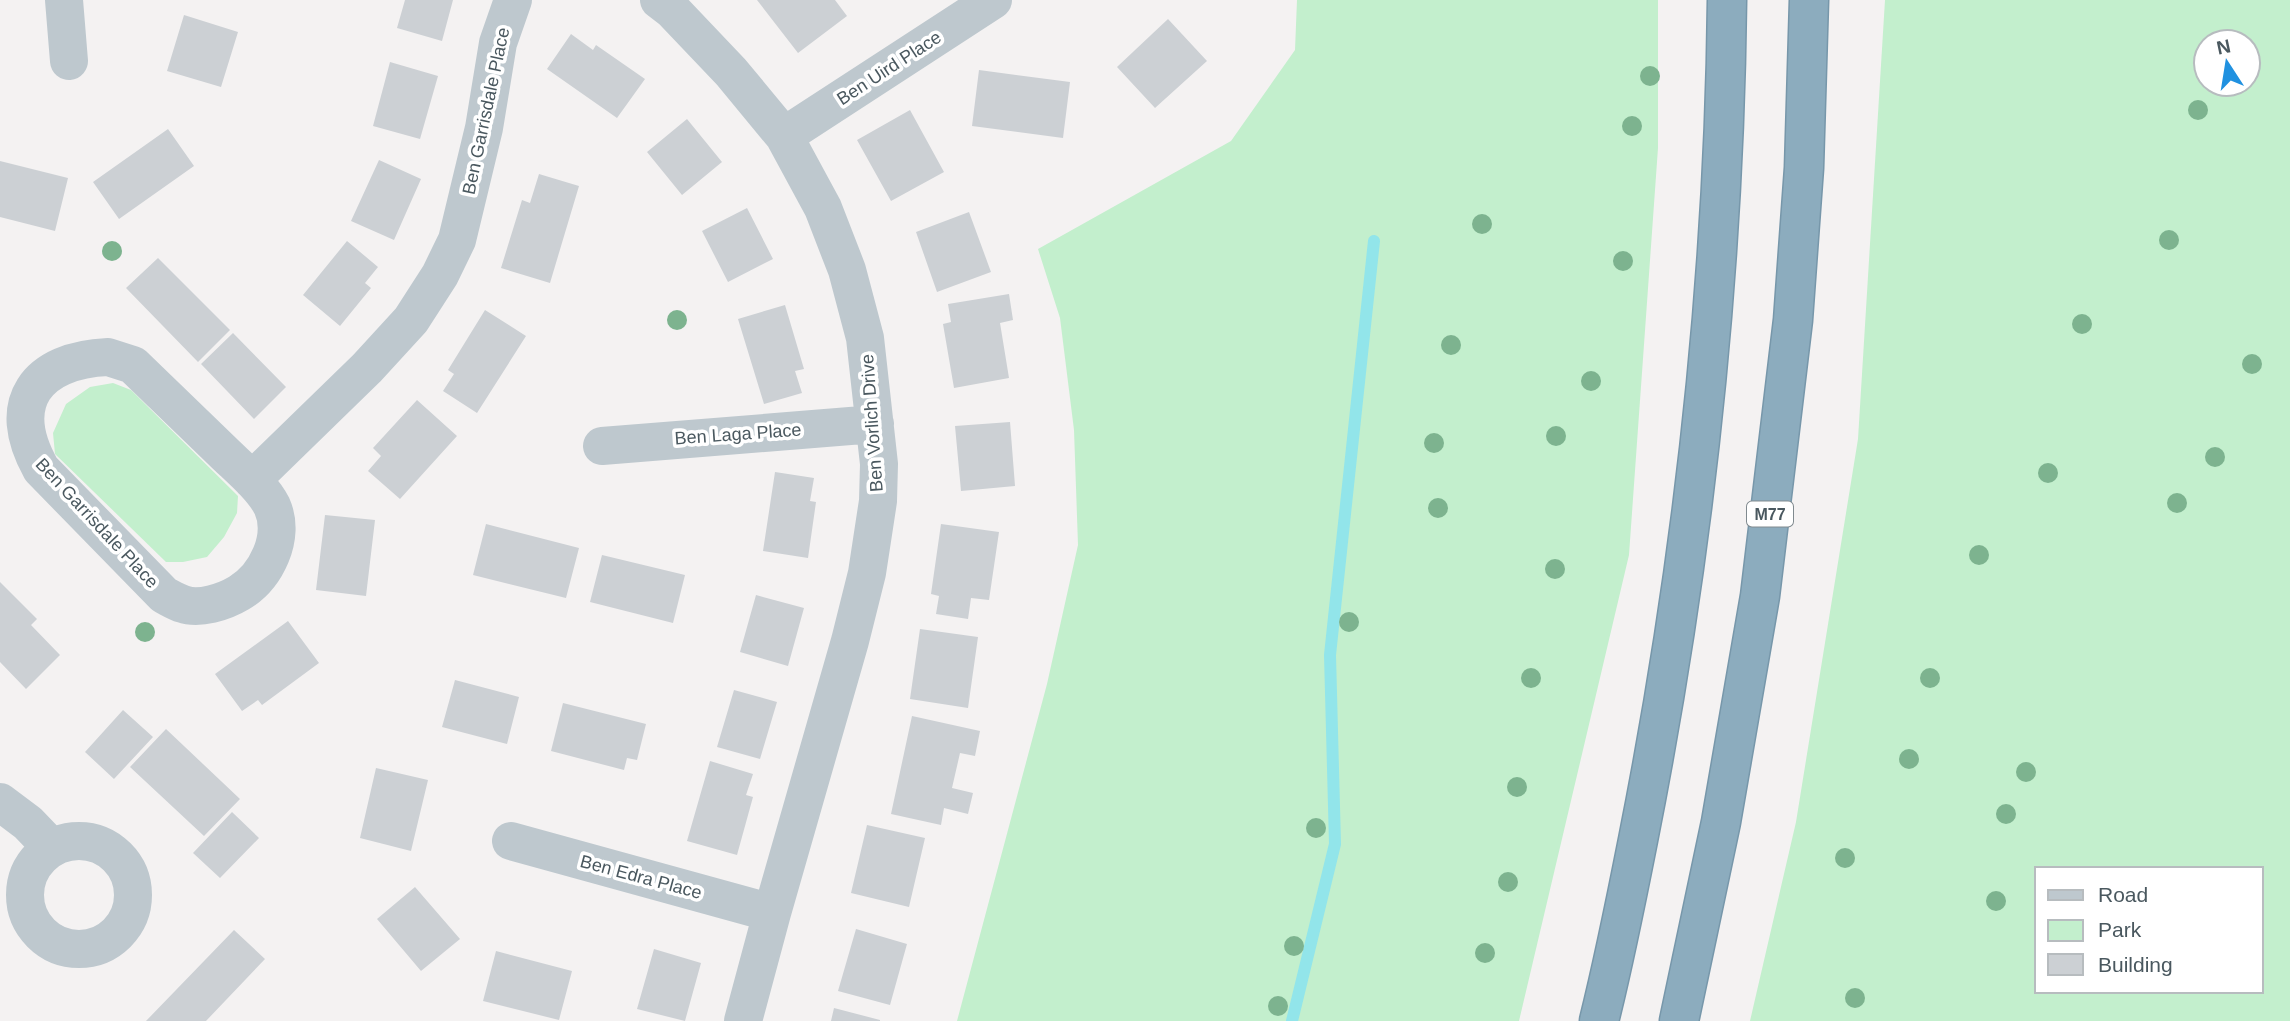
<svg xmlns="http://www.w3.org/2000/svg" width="2290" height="1021" font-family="Arial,sans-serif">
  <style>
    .green { fill: #c3efcd; fill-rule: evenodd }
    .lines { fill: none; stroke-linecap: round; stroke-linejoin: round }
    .stream { stroke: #92e5ea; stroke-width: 12 }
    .building { fill: #ccd0d4 }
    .highway-casing { stroke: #7797aa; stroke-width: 41 }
    .street { stroke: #bec8ce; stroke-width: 38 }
    .highway { stroke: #8cacbe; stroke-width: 38 }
    .tree { fill: #7db38f }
    .labels { text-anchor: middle; stroke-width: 7; stroke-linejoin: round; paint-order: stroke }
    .shield { fill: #fff; stroke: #808a8f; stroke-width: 2 }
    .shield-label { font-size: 16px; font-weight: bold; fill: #4a585f }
    .street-label { font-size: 18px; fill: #4a585f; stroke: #fff }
  </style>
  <rect width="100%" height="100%" fill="#f4f2f2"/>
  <path class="green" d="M1297 0H1658V148L1629 555 1519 1021H957L1047 684 1078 545 1074 430 1060 318 1038 249 1231 141 1295 50Z
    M1885 0H2290V1021H1750L1796 822 1858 439ZM2206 42H2248V84H2206ZM2036 869H2260V991H2036Z
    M113 383 131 390 238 496 237 513 224 537 207 557 183 562H166L55 454 53 433 66 404 90 387Z"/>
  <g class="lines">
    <path class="stream" d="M1292 1021 1335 844 1330 655 1374 241"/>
  </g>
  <path class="building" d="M405 0H453L442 41 397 28Z
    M757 0H835L847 16 798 53Z
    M184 15 238 32 221 87 167 71Z
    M1168 19 1207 61 1155 108 1117 67Z
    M571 34 593 50 596 45 645 79 617 118 547 69Z
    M390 62 438 76 420 139 373 126Z
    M979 70 1070 82 1063 138 972 126Z
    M910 110 944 172 891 201 857 140Z
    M687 119 722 162 682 195 647 152Z
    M168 129 194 166 119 219 93 182Z
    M379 160 421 179 394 240 351 221Z
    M0 161 68 178 55 231 0 217Z
    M539 174 579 186 550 283 501 268 522 200 530 203Z
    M747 208 773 259 728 282 702 231Z
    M969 212 991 272 937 292 916 232Z
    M347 241 378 267 365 283 371 288 340 326 303 295Z
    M158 258 230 330 198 362 126 288Z
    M1009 294 1013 320 1000 323 1009 378 954 388 943 324 951 322 948 304Z
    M785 305 804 369 795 371 802 393 764 404 738 319Z
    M485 310 526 336 477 413 443 391 454 374 448 370Z
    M233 333 286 387 254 419 201 364Z
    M417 400 457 436 400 499 368 471 381 456 373 448Z
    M1010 422 1015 486 961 491 955 426Z
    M775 472 814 478 810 501 816 502 808 558 763 551Z
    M325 515 375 520 366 596 316 590Z
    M486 524 579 548 566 598 473 575Z
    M941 524 999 532 989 600 971 598 968 619 936 614 939 596 931 594Z
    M602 555 685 575 673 623 590 602Z
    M0 582 37 619 31 625 60 655 26 689 0 662Z
    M756 595 804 608 788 666 740 652Z
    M288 621 319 663 262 705 258 700 242 711 215 674Z
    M920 629 978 637 968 708 910 699Z
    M455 680 519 697 507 744 442 727Z
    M734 690 777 702 760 759 717 747Z
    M563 703 646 724 637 760 627 758 624 770 551 751Z
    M123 710 153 737 114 779 85 752Z
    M912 716 980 731 975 756 960 753 952 788 973 793 968 814 944 808 941 825 891 814Z
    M166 729 240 799 204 836 130 767Z
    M710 761 753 774 746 795 753 797 737 855 687 841Z
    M376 768 428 780 411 851 360 838Z
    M232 812 259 838 220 878 193 853Z
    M867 825 925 838 909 907 851 893Z
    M415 887 460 939 421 971 377 919Z
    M856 929 907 944 890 1005 838 991Z
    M234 930 265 959 206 1021H146Z
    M654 949 701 963 685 1021 637 1009Z
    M496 951 572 971 559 1020 483 1001Z
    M834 1008 880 1020V1021H831Z"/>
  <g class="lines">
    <defs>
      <path id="highway" d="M1599 1021C1614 961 1626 901 1638 840 1693 563 1724 282 1727 0
        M1679 1021 1721 822 1760 596 1793 320 1804 168 1809 0"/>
    </defs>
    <use href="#highway" class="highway-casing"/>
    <path class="street" d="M64 0 69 61
      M659 0 672 10 731 72 784 136 823 208 847 270 865 338 879 464 878 501 867 573 850 641 772 913 743 1021
      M784 136 993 0
      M108 357 133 365C163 394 192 422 222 451 237 466 262 486 272 506 286 537 266 577 239 593 224 602 199 610 183 604 176 602 170 598 164 595L41 469C4 403 36 360 108 357Z
      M602 446 875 424
      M252 480 367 368 411 320 440 275 457 240 484 128 498 43 513 0
      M0 802 28 823 52 848
      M511 841 772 913
      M25 895a54 54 0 1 1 108 0a54 54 0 1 1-108 0Z"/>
    <use href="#highway" class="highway"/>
  </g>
  <g class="tree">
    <circle cx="1650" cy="76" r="10"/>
    <circle cx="2198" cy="110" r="10"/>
    <circle cx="1632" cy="126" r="10"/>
    <circle cx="1482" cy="224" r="10"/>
    <circle cx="2169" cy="240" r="10"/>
    <circle cx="112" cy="251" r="10"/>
    <circle cx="1623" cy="261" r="10"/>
    <circle cx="677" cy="320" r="10"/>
    <circle cx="2082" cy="324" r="10"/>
    <circle cx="1451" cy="345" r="10"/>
    <circle cx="2252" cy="364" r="10"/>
    <circle cx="1591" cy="381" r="10"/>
    <circle cx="1556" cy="436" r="10"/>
    <circle cx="1434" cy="443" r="10"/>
    <circle cx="2215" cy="457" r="10"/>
    <circle cx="2048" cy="473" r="10"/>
    <circle cx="2177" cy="503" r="10"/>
    <circle cx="1438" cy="508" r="10"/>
    <circle cx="1979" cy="555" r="10"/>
    <circle cx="1555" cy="569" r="10"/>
    <circle cx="1349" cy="622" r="10"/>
    <circle cx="145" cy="632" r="10"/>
    <circle cx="1531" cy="678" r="10"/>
    <circle cx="1930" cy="678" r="10"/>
    <circle cx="1909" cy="759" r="10"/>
    <circle cx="2026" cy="772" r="10"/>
    <circle cx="1517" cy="787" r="10"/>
    <circle cx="2006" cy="814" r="10"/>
    <circle cx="1316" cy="828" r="10"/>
    <circle cx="1845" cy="858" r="10"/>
    <circle cx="1508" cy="882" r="10"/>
    <circle cx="1996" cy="901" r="10"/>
    <circle cx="1294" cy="946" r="10"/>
    <circle cx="1485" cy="953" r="10"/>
    <circle cx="1855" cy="998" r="10"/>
    <circle cx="1278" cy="1006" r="10"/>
  </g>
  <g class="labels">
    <rect class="shield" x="1747" y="501.5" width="46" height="25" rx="5"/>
    <g class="shield-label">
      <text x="1770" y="520">M77</text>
    </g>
    <g class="street-label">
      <text transform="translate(889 68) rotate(-33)" y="6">Ben Uird Place</text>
      <text transform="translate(486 111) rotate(-78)" y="6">Ben Garrisdale Place</text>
      <text transform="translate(872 423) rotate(-94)" y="6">Ben Vorlich Drive</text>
      <text transform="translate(738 434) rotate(-4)" y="6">Ben Laga Place</text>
      <text transform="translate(97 523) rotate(47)" y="6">Ben Garrisdale Place</text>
      <text transform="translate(641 877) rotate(15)" y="6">Ben Edra Place</text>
    </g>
  </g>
  <rect x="2035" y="867" width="228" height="126" fill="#ffffff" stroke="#b7bcbf" stroke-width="2"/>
  <rect x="2048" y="890" width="35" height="10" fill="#bec8ce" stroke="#b7bcbf" stroke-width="2"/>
  <text x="2098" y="902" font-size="21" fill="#4a585f">Road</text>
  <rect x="2048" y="920" width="35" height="21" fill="#c3efcd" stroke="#b7bcbf" stroke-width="2"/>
  <text x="2098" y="937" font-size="21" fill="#4a585f">Park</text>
  <rect x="2048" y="954" width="35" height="21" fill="#ccd0d4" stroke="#b7bcbf" stroke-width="2"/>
  <text x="2098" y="972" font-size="21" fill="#4a585f">Building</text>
  <g transform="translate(2227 63) rotate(348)"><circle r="33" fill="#ffffff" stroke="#b7bcbf" stroke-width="2"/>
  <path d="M0-5L12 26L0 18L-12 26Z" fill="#2091e0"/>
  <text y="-10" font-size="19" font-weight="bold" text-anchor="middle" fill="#4a585f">N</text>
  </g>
</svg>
